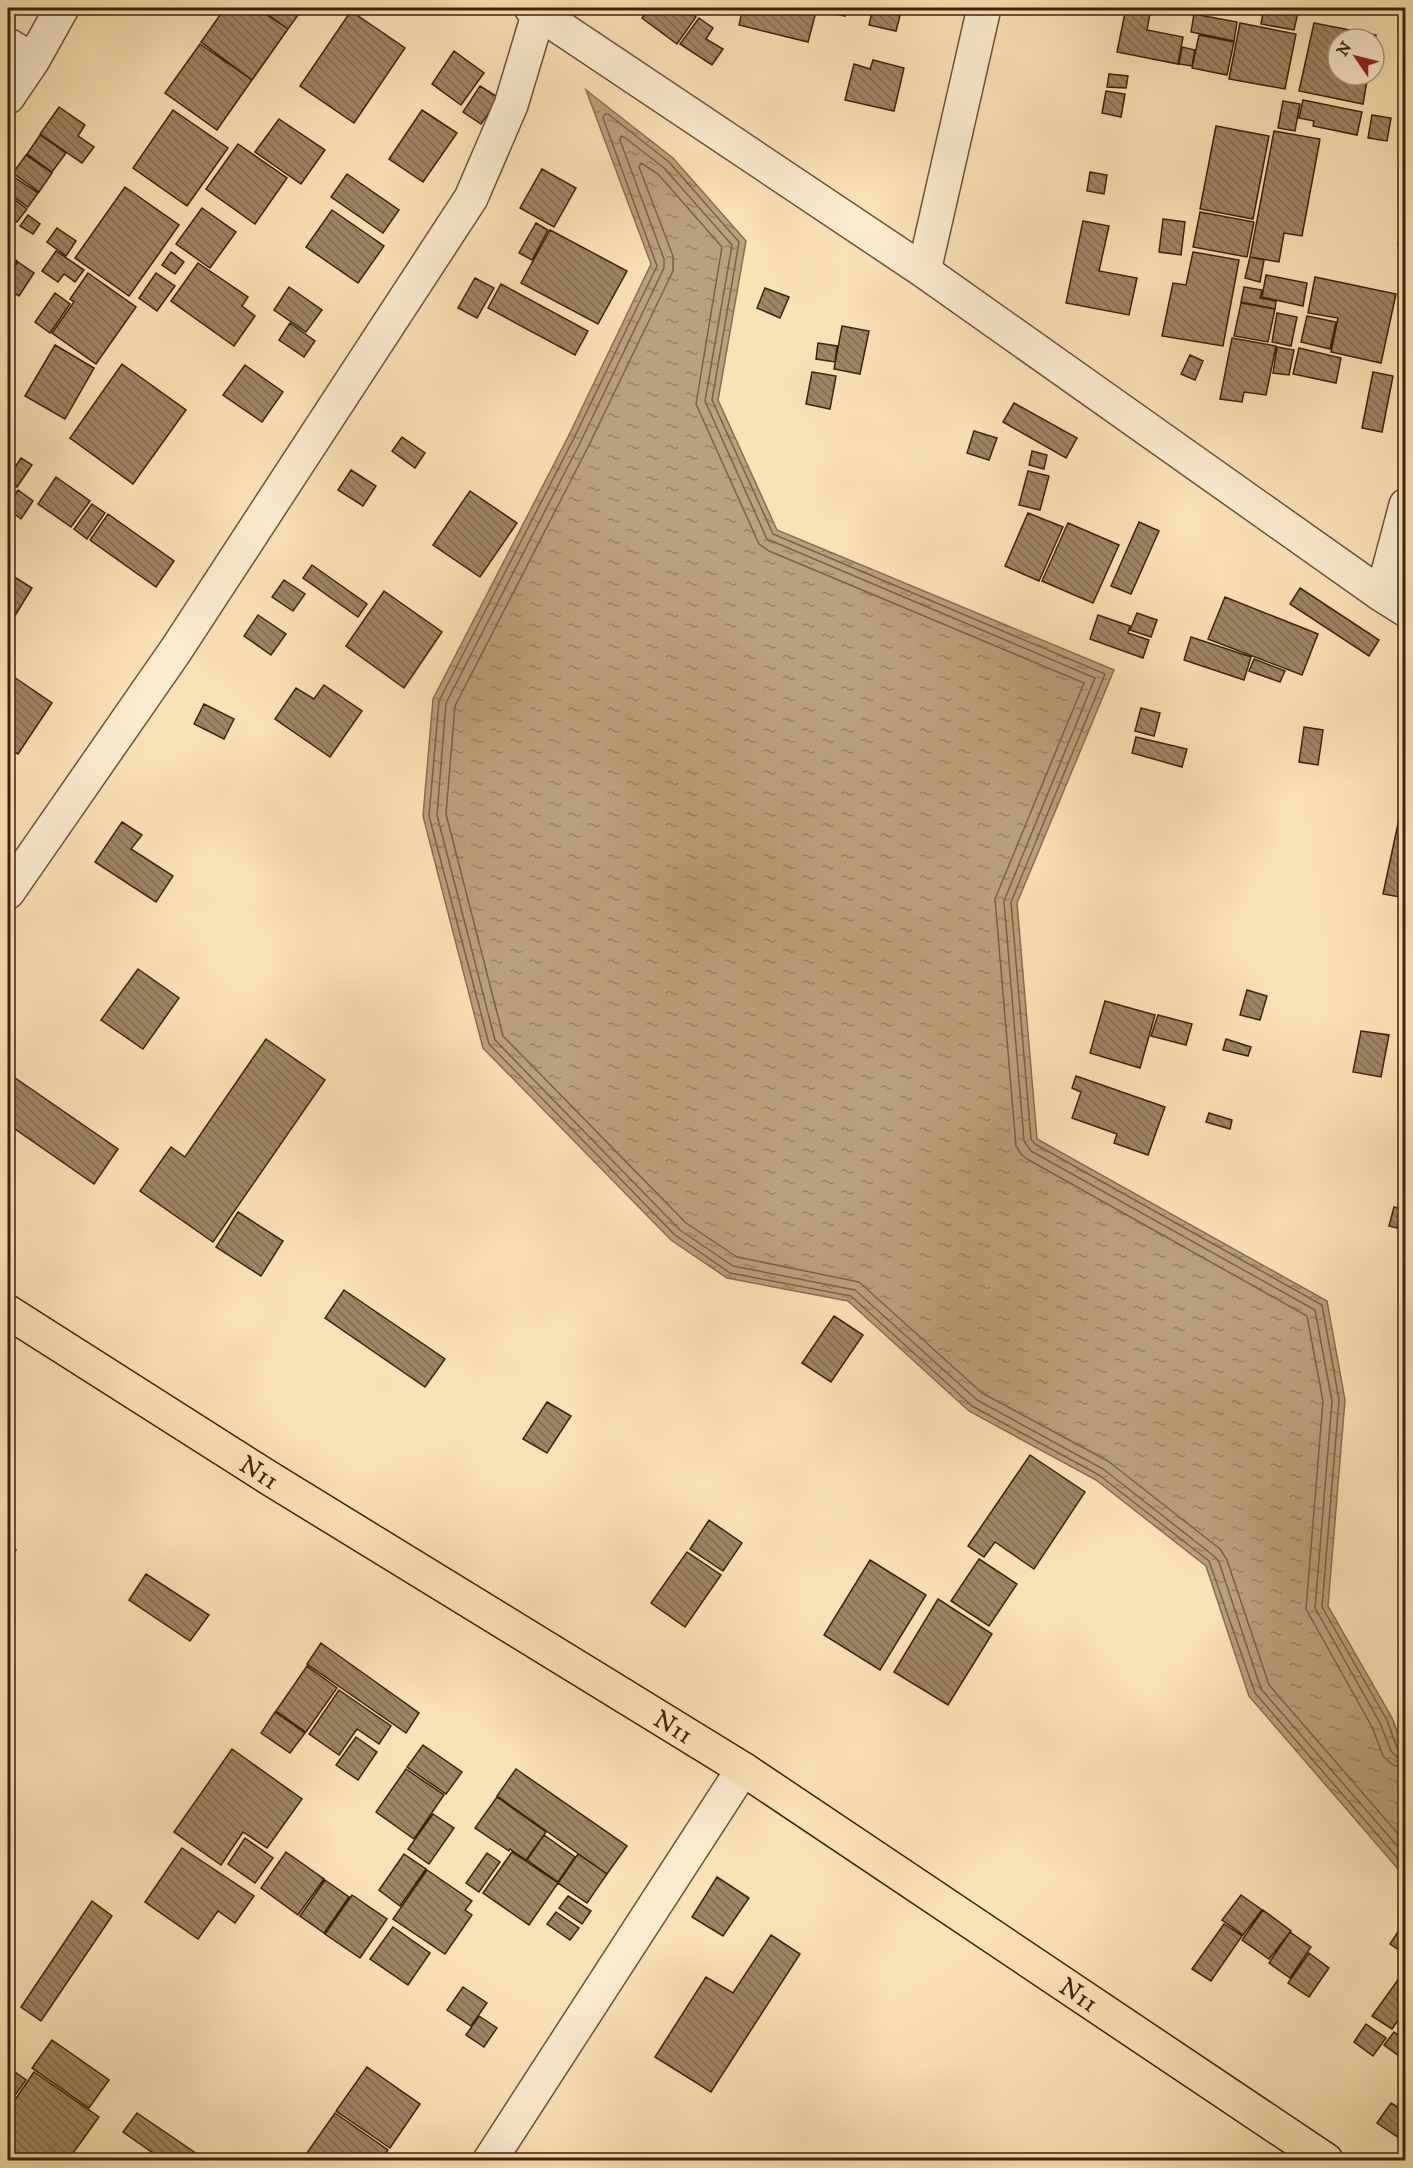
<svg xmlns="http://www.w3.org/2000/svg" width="1413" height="2168" font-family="'IM FELL DW Pica',serif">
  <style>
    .water { fill: url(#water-ripples); stroke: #886d4f; stroke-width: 1.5 }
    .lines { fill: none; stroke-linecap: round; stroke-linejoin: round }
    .shore { stroke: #7b6044; stroke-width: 1.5 }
    .building { fill: url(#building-back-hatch); stroke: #3c210c; stroke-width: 1.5 }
    .minor-casing { stroke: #6c5136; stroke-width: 36 }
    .major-casing { stroke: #3c210c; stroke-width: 36 }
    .minor { stroke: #fcecce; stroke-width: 33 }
    .major { stroke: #fbe2b4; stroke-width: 33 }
    .labels { text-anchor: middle; stroke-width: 4.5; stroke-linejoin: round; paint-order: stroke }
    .street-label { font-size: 26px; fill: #3c210c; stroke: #fcecce }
  </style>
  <defs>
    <pattern id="water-ripples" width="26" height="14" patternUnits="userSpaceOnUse" patternTransform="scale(1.5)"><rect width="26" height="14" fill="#baa07b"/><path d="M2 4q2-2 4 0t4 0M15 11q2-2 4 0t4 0" fill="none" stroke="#988263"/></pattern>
    <pattern id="building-back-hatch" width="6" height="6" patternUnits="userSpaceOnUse" patternTransform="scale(1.5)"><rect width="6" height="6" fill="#9f8563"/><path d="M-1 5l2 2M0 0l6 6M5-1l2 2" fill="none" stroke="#836c50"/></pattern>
  </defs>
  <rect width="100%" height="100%" fill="#fbe2b4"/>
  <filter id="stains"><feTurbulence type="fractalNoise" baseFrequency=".00333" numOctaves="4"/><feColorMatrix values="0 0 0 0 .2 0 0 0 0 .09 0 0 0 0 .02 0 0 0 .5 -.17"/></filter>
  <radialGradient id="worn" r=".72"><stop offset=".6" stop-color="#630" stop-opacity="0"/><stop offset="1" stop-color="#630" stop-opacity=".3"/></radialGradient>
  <path class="water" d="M586 90 673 158 746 241 718 400 777 530 1114 670 1017 903 1037 1139 1327 1301 1345 1400 1328 1606 1392 1718 1405 1752V1877L1249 1696 1206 1566 1096 1480 969 1411 848 1301 727 1278 671 1240 483 1048 423 816 433 699 568 437 651 264Z"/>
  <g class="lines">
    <path class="shore" d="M1406 1751 1397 1748 1387 1720 1322 1607 1339 1400 1322 1305 1035 1144 1031 1139 1011 902 1105 674 773 534 712 400 739 242 669 162 608 114H605L603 118 657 266 573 440 439 701 429 816 489 1044 675 1235 730 1273 851 1296 972 1406 1099 1475 1209 1561 1255 1693 1406 1868
      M1406 1759 1397 1757 1391 1751 1380 1723 1315 1608 1332 1401 1315 1310 1031 1151 1024 1141 1004 901 1095 678 767 539 705 401 732 245 664 168 624 137 621 136 620 140 664 259V268L580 443 446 703 437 815 495 1040 680 1230 733 1266 855 1290 977 1400 1103 1469 1214 1556 1219 1562 1261 1689 1406 1856
      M1406 1768 1393 1765 1383 1756 1372 1727 1306 1609 1323 1401 1307 1316 1027 1159 1021 1154 1016 1146 995 899 1084 683 769 551 759 544 696 404 722 247 658 174 641 163 639 167 673 256V271L588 447 455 706 446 814 503 1036 686 1223 737 1257 859 1282 982 1393 1108 1461 1220 1549 1227 1560 1269 1685 1406 1843"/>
  </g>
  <path class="building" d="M225 8H257L288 29 252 80 201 42Z
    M259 8H303L288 29Z
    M650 8H683L696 17 677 44 642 18Z
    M743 8H817L808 42 739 25Z
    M823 8H847L845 16 822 11Z
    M873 8H902L896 31 869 25Z
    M1126 8H1151L1147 30 1183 37 1178 64 1117 52Z
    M1264 8H1299L1294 30 1261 24Z
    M351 11 405 48 354 123 300 86Z
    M1194 14 1237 22 1234 41 1191 32Z
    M699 18 713 28 706 39 723 49 712 65 680 44Z
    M1240 23 1296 34 1285 89 1229 79Z
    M1314 23 1376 35 1374 47V39H1338V75H1368L1363 104 1299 91Z
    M1199 35 1234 42 1227 75 1192 68Z
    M200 44 252 80 217 130 165 93Z
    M1182 47 1195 50 1192 66 1179 64Z
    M454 51 484 73 461 105 432 84Z
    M873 60 904 68 894 111 845 100 854 64 870 69Z
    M1109 74 1128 76 1126 88 1107 87Z
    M480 86 499 98 481 124 463 112Z
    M1106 91 1125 94 1121 117 1102 113Z
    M1303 100 1362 112 1357 135 1313 126 1314 121 1299 118Z
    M1283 101 1300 104 1295 131 1278 128Z
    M59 107 85 125 78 136 94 147 82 163 40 134Z
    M173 110 228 148 187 206 133 168Z
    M422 110 457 133 423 182 389 159Z
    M1372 115 1391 118 1387 141 1368 138Z
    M279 119 325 150 301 184 255 152Z
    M1216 126 1269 136 1253 219 1200 209Z
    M1274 131 1320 139 1302 236 1284 233 1279 262 1250 257Z
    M40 135 66 153 52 172 27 154Z
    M238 144 287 178 255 224 206 189Z
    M26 155 52 173 39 192 13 173Z
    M542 169 576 188 554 227 520 208Z
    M1090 172 1107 175 1104 194 1087 191Z
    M347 174 399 210 383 233 331 197Z
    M11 175 38 193 28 207 8 193V181Z
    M125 187 179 225 129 296 75 258Z
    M8 195 27 209 17 222 8 216Z
    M202 208 236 232 210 268 176 244Z
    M332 210 384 246 358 283 306 247Z
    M1406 210V245L1398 244Z
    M1200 212 1254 222 1247 257 1193 247Z
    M28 215 40 224 33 234 20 226Z
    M1163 219 1185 222 1181 255 1159 252Z
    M1083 221 1109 226 1099 271 1137 278 1129 315 1066 303Z
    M536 223 548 230 532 260 519 253Z
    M57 228 76 241 66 256 47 242Z
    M550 230 627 271 598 324 521 283Z
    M56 251 84 270 75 282 64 274 58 282 42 271Z
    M171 252 184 262 175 274 162 265Z
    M1193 252 1239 260 1223 346 1162 336 1173 283 1186 285Z
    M8 254 17 261 8 276Z
    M1250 257 1264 260 1260 282 1245 278Z
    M18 262 34 273 19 296 8 289V277Z
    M198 263 248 297 242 306 255 316 234 346 171 301Z
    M88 273 136 307 96 364 52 333 74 302 70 299Z
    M156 273 175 286 157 311 139 298Z
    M1266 275 1307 283 1303 306 1262 297Z
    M1315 277 1396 294 1381 363 1331 352 1338 318 1308 313Z
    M475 278 494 288 477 318 458 308Z
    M501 284 588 331 575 355 488 308Z
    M289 287 322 310 306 332 274 310Z
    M1244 287 1262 290 1260 298 1276 301 1275 309 1241 302Z
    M765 288 789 297 780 318 757 308Z
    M55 293 70 304 50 333 35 322Z
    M1241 303 1275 309 1268 342 1234 336Z
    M1277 313 1297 317 1291 346 1272 342Z
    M1307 316 1336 322 1330 349 1301 342Z
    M290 323 315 341 304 357 279 340Z
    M842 326 869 331 860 374 834 369Z
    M1232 338 1276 346 1266 395 1244 392 1242 402 1220 399Z
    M818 343 837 346 835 362 816 359Z
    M55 345 94 368 65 419 25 396Z
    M1277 347 1294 350 1289 375 1273 373Z
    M1299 348 1341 358 1336 383 1293 374Z
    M1190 355 1203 361 1195 380 1181 374Z
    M122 364 186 410 133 484 70 438Z
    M245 365 283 392 262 422 223 395Z
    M812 372 836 376 830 409 806 404Z
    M1373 372 1393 376 1382 432 1362 428Z
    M1014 403 1077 438 1066 458 1003 422Z
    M974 431 997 438 989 460 967 453Z
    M402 437 425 453 415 468 392 451Z
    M1032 451 1047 455 1044 469 1029 465Z
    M21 458 32 465 17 487 8 478Z
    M351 470 376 486 363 506 338 490Z
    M1028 471 1049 476 1040 510 1019 505Z
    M56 477 90 501 71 527 38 504Z
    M18 490 33 501 21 519 8 509V505Z
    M470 491 517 523 480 577 433 545Z
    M92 504 105 513 87 539 74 529Z
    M1028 513 1063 527 1039 581 1005 566Z
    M108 514 174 561 156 587 90 540Z
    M1139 522 1159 531 1131 594 1111 586Z
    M1068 523 1119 545 1093 603 1042 581Z
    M312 565 367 604 358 617 303 578Z
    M8 573 32 588 8 627Z
    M284 580 305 594 293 611 272 597Z
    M1300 588 1379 640 1369 656 1290 604Z
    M384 591 442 632 404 688 346 646Z
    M1225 597 1318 634 1302 675 1208 639Z
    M1137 613 1157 620 1151 637 1130 630Z
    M258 615 286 634 271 655 244 636Z
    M1098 615 1130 626 1128 633 1149 640 1143 658 1090 639Z
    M1191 637 1251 657 1244 680 1184 660Z
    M1254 659 1285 671 1280 682 1249 671Z
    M8 673 52 703 18 754 8 748Z
    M324 685 362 711 330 757 275 719 296 688 314 699Z
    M204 704 234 719 224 739 194 724Z
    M1141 708 1160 713 1154 736 1135 731Z
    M1304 727 1323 730 1318 765 1299 762Z
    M1136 737 1187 749 1182 767 1132 753Z
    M1399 819 1406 820V898L1383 894Z
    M122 822 142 835 131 849 173 876 156 902 95 862Z
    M138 969 179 998 143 1049 101 1020Z
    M1247 990 1267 996 1260 1020 1240 1015Z
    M1105 1001 1155 1015 1140 1068 1090 1053Z
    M1158 1015 1192 1024 1186 1045 1151 1036Z
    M1361 1031 1389 1035 1381 1077 1353 1072Z
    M266 1039 325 1080 213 1242 140 1191 171 1147 185 1157Z
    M1226 1039 1251 1047 1248 1056 1223 1050Z
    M8 1073 118 1149 94 1184 8 1124Z
    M1076 1076 1165 1107 1148 1155 1114 1143 1117 1134 1072 1118 1081 1092 1072 1088Z
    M1209 1113 1232 1120 1230 1129 1206 1122Z
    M1394 1207 1406 1210V1230L1389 1226Z
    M238 1212 283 1241 261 1276 216 1247Z
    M344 1290 445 1359 425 1387 325 1318Z
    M834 1316 863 1335 831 1382 802 1363Z
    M547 1402 571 1416 547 1453 523 1439Z
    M1030 1455 1085 1492 1034 1569 995 1542 984 1557 968 1546Z
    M709 1520 742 1543 723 1571 690 1549Z
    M8 1545 16 1550 8 1562Z
    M687 1552 721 1575 685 1627 651 1603Z
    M979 1559 1017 1584 989 1626 951 1601Z
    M870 1560 926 1595 880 1670 824 1635Z
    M146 1574 209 1615 190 1641 129 1600Z
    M938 1599 992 1634 948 1705 894 1672Z
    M321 1643 419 1713 406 1733 307 1664Z
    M307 1666 337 1688 306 1732 276 1711Z
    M339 1690 391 1726 379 1744 357 1729 339 1755 309 1734Z
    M275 1712 305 1733 290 1753 261 1733Z
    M356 1737 377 1752 358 1780 336 1765Z
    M423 1745 462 1772 446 1794 407 1767Z
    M232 1749 302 1799 267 1848 243 1832 221 1865 174 1832Z
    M406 1769 444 1795 414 1839 376 1812Z
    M516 1769 627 1846 607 1874 497 1796Z
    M497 1797 546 1832 526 1860 510 1849 509 1851 475 1828Z
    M433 1814 454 1828 429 1864 408 1849Z
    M544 1835 575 1857 558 1882 527 1860Z
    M245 1838 273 1858 255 1883 228 1864Z
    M182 1848 254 1896 235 1923 218 1911 198 1939 145 1902Z
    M286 1852 324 1879 298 1915 261 1888Z
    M512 1852 558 1883 529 1925 483 1893Z
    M487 1853 500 1862 479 1892 466 1883Z
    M404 1854 426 1869 400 1906 379 1890Z
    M578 1854 607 1874 587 1903 558 1883Z
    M427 1870 472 1901 465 1910 472 1915 445 1954 393 1919Z
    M717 1877 749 1898 723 1936 692 1917Z
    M325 1880 349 1897 324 1933 300 1916Z
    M352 1895 387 1919 360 1958 325 1934Z
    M1241 1895 1262 1910 1243 1935 1222 1920Z
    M568 1896 591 1911 582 1924 559 1908Z
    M92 1901 112 1916 41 2021 21 2007Z
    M1263 1910 1291 1931 1269 1959 1242 1940Z
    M556 1912 579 1928 570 1940 547 1924Z
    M1224 1924 1242 1936 1211 1981 1192 1969Z
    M393 1927 430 1953 408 1985 370 1959Z
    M1401 1927 1406 1931 1405 1954 1390 1944Z
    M1290 1932 1311 1947 1290 1978 1269 1963Z
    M771 1935 800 1954 711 2092 655 2057 706 1977 733 1993Z
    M1309 1953 1329 1968 1309 1997 1288 1983Z
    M1400 1977 1406 1981V2009L1392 2029 1372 2016Z
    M463 1987 487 2003 471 2026 447 2010Z
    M1406 2011V2024L1399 2020Z
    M479 2016 497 2028 484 2047 466 2035Z
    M1366 2024 1386 2038 1373 2056 1354 2042Z
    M1394 2032 1406 2040V2061L1384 2045Z
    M52 2040 109 2080 89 2108 32 2068Z
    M8 2067 26 2080 8 2105Z
    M367 2067 420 2104 390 2148 336 2111Z
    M34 2072 99 2117 68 2160H8V2110Z
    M1391 2103 1406 2112V2135L1402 2140 1377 2123Z
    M137 2113 206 2160H163L123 2132Z
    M335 2113 388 2150 381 2160H302Z"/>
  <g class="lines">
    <defs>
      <path id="minor" d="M531 8 924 271 1382 595 1406 610
        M8 45 33 60
        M8 97 33 60 62 8
        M924 271 984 8
        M1382 595 1406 505
        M8 892 176 650 471 198 511 105 539 12
        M490 2160 743 1769"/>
      <g id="major">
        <path id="s1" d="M8 1312 269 1478 743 1769 1326 2160"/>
      </g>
    </defs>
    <use href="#minor" class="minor-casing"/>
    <use href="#major" class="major-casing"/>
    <use href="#minor" class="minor"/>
    <use href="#major" class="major"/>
  </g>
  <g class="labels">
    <g class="street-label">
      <text dy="9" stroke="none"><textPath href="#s1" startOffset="298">N11</textPath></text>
      <text dy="9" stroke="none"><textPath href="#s1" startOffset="784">N11</textPath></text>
      <text dy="9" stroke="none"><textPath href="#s1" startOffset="1270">N11</textPath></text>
    </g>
  </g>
  <rect width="1413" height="2168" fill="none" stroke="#fbe2b4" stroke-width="30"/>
  <rect x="9" y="9" width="1395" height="2150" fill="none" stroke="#3c210c" stroke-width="3"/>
  <rect x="15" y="15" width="1383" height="2138" fill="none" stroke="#3c210c" stroke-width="1.5"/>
  <g transform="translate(1356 57) rotate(305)"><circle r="28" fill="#fcecce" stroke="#af9b80" stroke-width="1.5"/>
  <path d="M0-4.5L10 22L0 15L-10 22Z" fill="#8f2418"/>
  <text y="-9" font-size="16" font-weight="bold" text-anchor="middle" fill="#3c210c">N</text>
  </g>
  <rect width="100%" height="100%" filter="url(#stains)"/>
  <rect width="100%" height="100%" fill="url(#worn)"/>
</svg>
